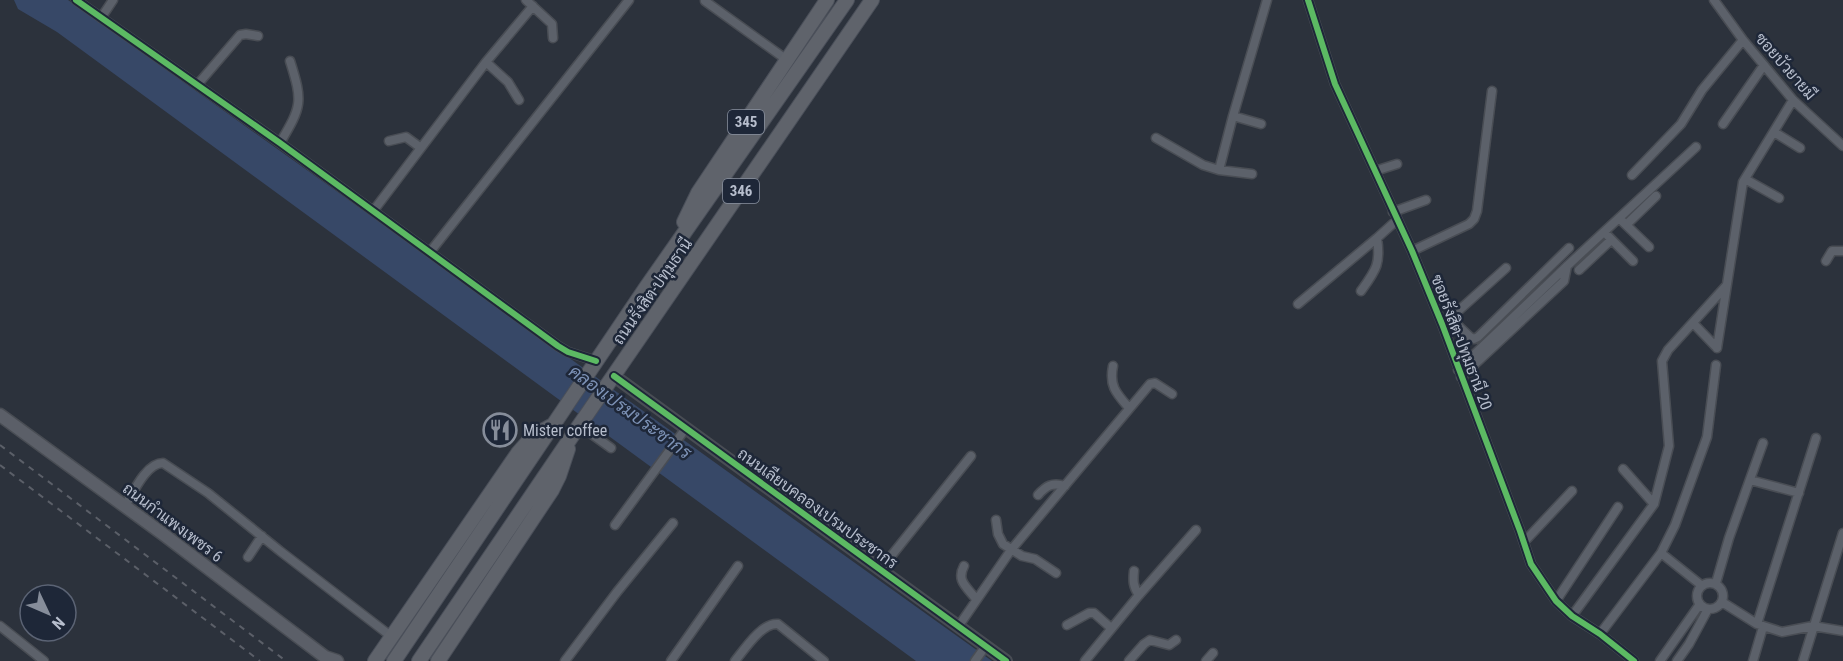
<svg xmlns="http://www.w3.org/2000/svg" width="1843" height="661" font-family="'Roboto Condensed',Sarabun,sans-serif">
  <style>
    .water { fill: #374867 }
    .lines { fill: none; stroke-linecap: round; stroke-linejoin: round }
    .minor-casing { stroke: #494d54; stroke-width: 11 }
    .tertiary-casing { stroke: #494d54; stroke-width: 14 }
    .secondary-casing { stroke: #494d54; stroke-width: 15 }
    .primary-casing { stroke: #4a4f59; stroke-width: 16 }
    .minor { stroke: #5c616a; stroke-width: 8 }
    .tertiary { stroke: #5c616a; stroke-width: 10 }
    .secondary { stroke: #5b5f68; stroke-width: 12 }
    .primary { stroke: #5f636b; stroke-width: 14 }
    .rail { stroke: #5b5f68; stroke-width: 2; stroke-dasharray: 6 6; stroke-linecap: butt }
    .cycleway-casing { stroke: #1e2738; stroke-width: 10 }
    .cycleway { stroke: #5cba63; stroke-width: 6 }
    .labels { text-anchor: middle; stroke-width: 5; stroke-linejoin: round; paint-order: stroke }
    .shield { fill: #1e2738; stroke: #8991a0; stroke-width: 1.5 }
    .shield-label { font-size: 15px; font-weight: bold; fill: #b7becd }
    .street-label { font-size: 16px; fill: #b7becd; stroke: #1e2738 }
    .poi-label { font-size: 16px; fill: #b7becd; stroke: #1e2738; text-anchor: start }
    .water-label { font-size: 18px; font-style: italic; fill: #7c91b5; stroke: #1e2738 }
  </style>
  <rect width="100%" height="100%" fill="#2c323c"/>
  <path class="water" d="M14 0H68C377 219 684 441 992 661H916L57 32 18 9Z"/>
  <g class="lines">
    <defs>
      <path id="minor" d="M76 0 280 143 558 346 568 352 596 361
        M526 0 552 24 553 38
        M706 0 705 1 787 60
        M1308 0 1335 84 1412 251 1442 324 1520 531 1531 564 1556 601 1572 616 1600 634 1634 661
        M1714 0 1743 40 1793 100 1843 146
        M101 18 113 0
        M486 62 508 82 519 100
        M198 84 240 35 246 34 258 36
        M1233 116 1261 124
        M1723 124 1764 65
        M1774 132 1800 148
        M1156 138 1203 165 1219 170
        M389 141 406 137 421 148
        M280 143C302 106 303 102 290 61
        M1375 171 1397 164
        M1252 174 1219 170 1233 116 1267 0
        M1632 175 1681 124 1702 90 1743 40
        M1745 179 1779 198
        M374 210 486 62 533 6
        M1393 212 1426 200
        M1622 221 1649 247
        M1626 225 1656 196
        M1608 236 1633 261
        M1412 251 1469 224 1474 219 1477 211 1492 91
        M430 252 629 0
        M1826 261 1832 251H1843
        M1579 270 1611 240
        M1361 291C1376 270 1381 264 1377 238L1397 220
        M1298 304 1377 238
        M1450 318 1470 337 1474 339 1478 337 1569 248
        M1447 321 1506 268
        M1693 323 1717 348
        M1717 348 1743 182 1793 100
        M1113 366C1109 386 1116 393 1129 408
        M1458 370 1567 266 1696 147
        M1461 377 1564 281 1567 266
        M579 425 611 448
        M1623 469 1654 504
        M1750 480 1799 493
        M1038 495C1046 486 1052 482 1065 486
        M125 506C133 493 146 463 163 463L208 493 280 551 392 637
        M996 520 998 534 1003 544 1022 556 1035 559 1056 573
        M615 525 686 428
        M1524 542 1572 491
        M1661 553 1701 585
        M248 557 262 536
        M964 566C956 581 967 587 976 599
        M880 570 971 456
        M1134 571C1133 580 1133 587 1139 595
        M1716 583 1729 538 1763 443
        M1697 596a13 13 0 1 1 26 0a13 13 0 1 1-26 0Z
        M1556 601 1618 507
        M1722 602 1757 624 1782 632 1813 626 1843 631
        M1572 616 1654 504 1669 446 1662 361 1668 350 1726 286
        M1757 624 1816 438
        M1067 625 1089 613H1094L1111 628
        M0 626 44 661
        M958 627 1011 550 1150 384 1155 383 1172 394
        M1600 634 1661 553 1675 525 1707 437 1716 365
        M565 661 617 592 673 523
        M671 661 738 566
        M735 661C744 650 762 622 778 624L824 661
        M975 661 985 647
        M1085 661 1139 595 1196 530
        M1129 661 1144 644 1150 640 1169 645 1176 640
        M1206 661 1213 653
        M1660 661 1700 604
        M1677 661 1689 644 1708 609
        M1753 661 1763 627
        M1803 661 1843 533"/>
      <path id="tertiary" d="M614 376 1006 661"/>
      <path id="secondary" d="M0 415 163 534 325 657 337 661"/>
      <path id="primary" d="M684 222 698 193 827 0
        M375 661 518 453 533 436 551 426
        M394 661 647 286 847 0
        M419 661 572 436 872 0
        M438 661 552 490 559 476 568 449"/>
    </defs>
    <use href="#minor" class="minor-casing"/>
    <use href="#tertiary" class="tertiary-casing"/>
    <use href="#secondary" class="secondary-casing"/>
    <use href="#primary" class="primary-casing"/>
    <use href="#minor" class="minor"/>
    <use href="#tertiary" class="tertiary"/>
    <use href="#secondary" class="secondary"/>
    <use href="#primary" class="primary"/>
    <path class="rail" d="M0 445 286 661
      M0 465 260 661"/>
    <defs>
      <path id="cycleway" d="M76 0 280 143 558 346 568 352 596 361
        M1308 0 1335 84 1412 251 1442 324 1520 531 1531 564 1556 601 1572 616 1600 634 1634 661
        M614 376 1006 661"/>
    </defs>
    <use href="#cycleway" class="cycleway-casing"/>
    <use href="#cycleway" class="cycleway"/>
  </g>
  <defs>
    <symbol id="restaurant-ring" viewBox="-11 -11 22 22"><circle r="9.5" fill="#1e2738" stroke="#868d9a" stroke-width="1.5"/><path d="M-5-6h1v4h1v-4h1v4h1v-4h1v5L-1.5 .5V6h-2V.5L-5-1ZM5-6V6H3V1.5H1.5Q1.5-4 5-6Z" fill="#868d9a"/></symbol>
  </defs>
  <g fill-rule="evenodd">
    <use href="#restaurant-ring" x="481" y="411" width="38" height="38"/>
  </g>
  <g class="labels">
    <g class="shield">
      <rect x="728" y="110" width="36" height="24" rx="4.5"/>
      <rect x="723" y="179" width="36" height="24" rx="4.5"/>
    </g>
    <g class="shield-label">
      <text x="746" y="127">345</text>
      <text x="741" y="196">346</text>
    </g>
    <g class="street-label">
      <text transform="translate(1786 66) rotate(49)" y="6">ซอยบัวยายมี</text>
      <text transform="translate(652 291) rotate(-55)" y="6">ถนนรังสิต-ปทุมธานี</text>
      <text transform="translate(1462 342) rotate(69)" y="6">ซอยรังสิต-ปทุมธานี 20</text>
      <text transform="translate(818 508) rotate(36)" y="6">ถนนเลียบคลองเปรมประชากร</text>
      <text transform="translate(173 522) rotate(37)" y="6">ถนนกำแพงเพชร 6</text>
    </g>
    <g class="poi-label">
      <text x="523" y="436">Mister coffee</text>
    </g>
    <g class="water-label">
      <text transform="translate(630 412) rotate(36)" y="6">คลองเปรมประชากร</text>
    </g>
  </g>
  <g transform="translate(48 613) rotate(134)"><circle r="28" fill="#1e2738" stroke="#5b6374" stroke-width="1.5"/>
  <path d="M0-4.5L10 22L0 15L-10 22Z" fill="#868d9a"/>
  <text y="-9" font-size="16" font-weight="bold" text-anchor="middle" fill="#b7becd">N</text>
  </g>
</svg>
